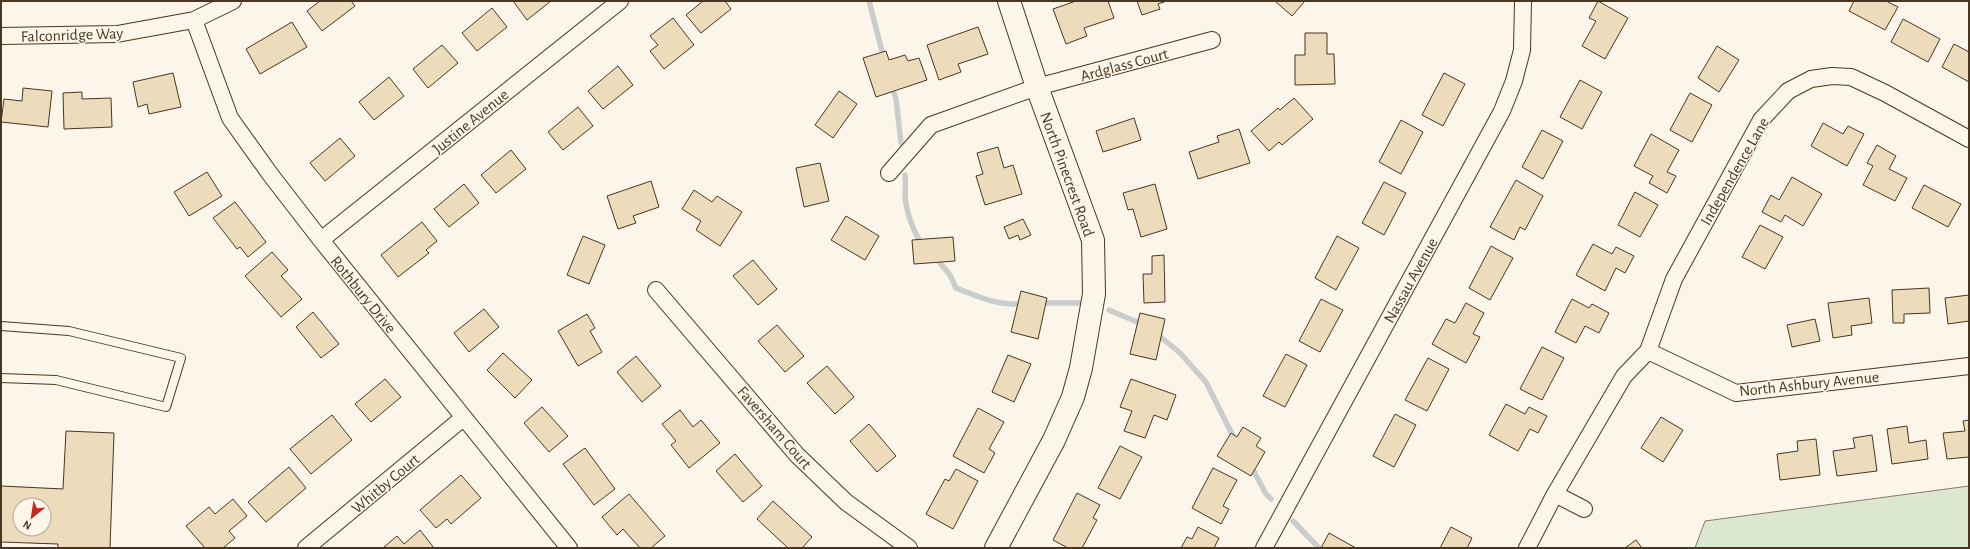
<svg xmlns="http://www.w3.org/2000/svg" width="1970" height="549" font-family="'Alegreya Sans',sans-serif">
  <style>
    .green { fill: #dce7d0; stroke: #887966 }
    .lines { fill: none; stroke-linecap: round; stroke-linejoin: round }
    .stream { stroke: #c9cecd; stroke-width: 5.5 }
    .building { fill: #ecdcbc; stroke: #4a3520; fill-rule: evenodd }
    .lane-casing { stroke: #4a3520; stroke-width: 10 }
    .street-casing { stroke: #4a3520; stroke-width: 18 }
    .secondary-casing { stroke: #4a3520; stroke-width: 24 }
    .lane { stroke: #fbf6e9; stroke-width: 8 }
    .street { stroke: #fbf6e9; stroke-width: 16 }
    .secondary { stroke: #fbf6e9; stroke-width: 22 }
    .labels { text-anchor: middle; stroke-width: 3; stroke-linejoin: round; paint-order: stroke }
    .street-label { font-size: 16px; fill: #4a3520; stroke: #fbf6e9 }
  </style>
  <rect width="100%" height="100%" fill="#fbf6e9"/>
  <path class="green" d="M1969 486V548H1695L1705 521Z"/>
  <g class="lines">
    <path class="stream" d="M869 1 884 59
      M891 84 896 99 901 143
      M905 175C906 182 905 188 905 194 905 208 914 235 923 245
      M935 257 950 275 956 288C979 297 999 307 1024 303
      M1039 303H1085
      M1109 310 1144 325
      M1156 333 1180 353 1206 382 1234 438
      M1251 466 1266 494 1271 499
      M1293 521 1319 548"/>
  </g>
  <path class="building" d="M320 1H351L355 6 322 31 307 11Z
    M513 1H551L527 20Z
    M703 1H725L731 9 701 33 686 15Z
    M1076 1H1108L1114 18 1084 28 1087 36 1066 44 1053 9Z
    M1137 1H1167L1158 4 1160 9 1142 15Z
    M1275 1H1305L1292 16Z
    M1598 1 1628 18 1605 59 1582 46 1596 21 1589 18Z
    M1854 1H1886L1898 7 1885 30 1849 11Z
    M492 8 507 27 477 51 462 33Z
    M673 18 694 45 664 69 650 51 658 45 650 36Z
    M1903 19 1940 39 1928 62 1891 42Z
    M292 22 307 47 260 74 246 49Z
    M978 27 988 54 958 64 961 72 939 80 927 45Z
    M1305 33H1327V54H1334L1335 84 1295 85V55H1305Z
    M1954 44 1969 52V82L1942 67Z
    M442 45 458 63 428 88 413 69Z
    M1717 46 1739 60 1719 92 1698 78Z
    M886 51 889 60 905 55 908 61 919 58 927 80 876 97 863 58Z
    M618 66 633 85 603 109 588 91Z
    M173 73 181 107 149 114 147 104 138 107 133 82Z
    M1444 73 1465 84 1443 126 1422 115Z
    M389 77 404 96 374 120 359 102Z
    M1580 80 1602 92 1582 129 1560 117Z
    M23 88 52 91 48 127 1 122 4 99 22 101Z
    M839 91 857 104 833 138 815 125Z
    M82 92V99L111 98 112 127 64 129 63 93Z
    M1690 93 1712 105 1692 142 1670 130Z
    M1294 98 1313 119 1282 145 1279 142 1269 151 1251 131 1278 108 1280 110Z
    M578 107 593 126 563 150 548 132Z
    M1134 118 1141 140 1103 152 1096 131Z
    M1401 120 1423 132 1401 174 1379 162Z
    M1823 123 1843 134 1848 126 1864 134 1847 166 1811 146Z
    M1239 129 1250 163 1198 179 1189 152 1219 142 1217 136Z
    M1542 130 1563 141 1543 179 1522 167Z
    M1651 134 1679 150 1667 172 1676 176 1667 193 1649 183 1653 176 1634 166Z
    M340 138 355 156 325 181 310 163Z
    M1877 145 1896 156 1889 169 1907 178 1895 201 1863 185 1873 166 1867 163Z
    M998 147 1004 168 1013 165 1022 194 985 205 976 176 983 174 977 153Z
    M511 150 526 169 496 193 481 175Z
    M820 163 829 201 804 207 796 168Z
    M207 172 222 196 189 216 174 192Z
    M1792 177 1822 194 1803 226 1785 215 1781 222 1762 212 1771 195 1779 200Z
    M1516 180 1543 196 1525 230 1520 227 1514 240 1490 227Z
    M651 181 659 207 633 216 636 223 618 229 607 196Z
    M1384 182 1406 193 1384 235 1362 223Z
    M464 184 479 203 449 227 434 209Z
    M1155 184 1167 229 1141 237 1133 209 1128 210 1123 193Z
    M1924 185 1961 204 1948 227 1912 208Z
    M694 190 712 202 717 196 742 212 720 246 696 230 701 221 682 209Z
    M1635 192 1658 205 1640 237 1618 225Z
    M235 202 266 242 248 257 240 247 237 249 213 218Z
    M846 216 879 236 865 260 831 240Z
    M1023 219 1031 235 1020 240 1018 235 1009 239 1004 227Z
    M422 222 437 241 426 250 429 253 398 277 381 255Z
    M1760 225 1783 237 1765 269 1742 257Z
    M583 236 605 245 589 284 567 275Z
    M1337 236 1359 248 1336 290 1315 278Z
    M953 237 955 261 914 264 912 240Z
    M1593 244 1612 254 1616 247 1634 256 1625 273 1616 268 1605 291 1576 275Z
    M1491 246 1513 258 1490 300 1469 288Z
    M272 252 288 270 281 276 302 299 281 317 245 276Z
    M1164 255 1165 302 1144 303 1143 274H1152V256Z
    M753 260 777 289 758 305 733 276Z
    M1929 288 1930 313 1904 314V323H1893L1892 290Z
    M1021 291 1047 298 1038 339 1011 332Z
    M1969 295V321L1948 324 1945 298Z
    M1869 298 1872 323 1851 326 1852 335 1833 338 1828 303Z
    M1321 299 1343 310 1320 352 1299 341Z
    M1572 299 1589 308 1592 304 1609 313 1599 333 1585 326 1576 343 1555 332Z
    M1466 303 1484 313 1473 334 1480 337 1466 363 1432 344 1446 319 1455 323Z
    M484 309 499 327 469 352 454 333Z
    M313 312 339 344 321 358 296 327Z
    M1140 313 1165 319 1156 360 1130 354Z
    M587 314 595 328 590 331 602 352 578 366 558 331Z
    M1815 319 1820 341 1792 347 1787 325Z
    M777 325 804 356 785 372 758 341Z
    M1542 347 1564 358 1542 400 1520 389Z
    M503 353 532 380 515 398 487 370Z
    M1286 354 1307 365 1285 407 1263 396Z
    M1008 355 1031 364 1014 402 992 392Z
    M636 356 661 386 642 402 617 372Z
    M1428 358 1449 369 1427 411 1405 400Z
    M827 366 854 397 835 414 807 383Z
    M385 379 401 397 371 422 355 404Z
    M1131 379 1176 395 1167 420 1154 415 1145 438 1124 431 1132 411 1120 407Z
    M1506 404 1525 414 1529 407 1547 416 1538 433 1530 429 1518 451 1489 435Z
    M542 407 568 436 549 452 524 423Z
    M978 408 1004 422 989 449 995 453 984 473 953 456Z
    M680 410 693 427 701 420 720 443 689 468 671 445 676 441 662 424Z
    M1395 414 1416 425 1394 467 1373 456Z
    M332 415 352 440 311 474 290 449Z
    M1661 417 1683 430 1663 462 1641 448Z
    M1969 420V457L1947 459 1943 433 1965 431 1963 421Z
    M869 424 896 456 877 472 850 441Z
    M1907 426 1909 443 1926 440 1928 459 1892 464 1887 429Z
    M1243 427 1261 438 1256 446 1265 452 1251 476 1217 456 1231 433 1237 437Z
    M66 431 114 433 110 548H58V544L1 542V486L63 489ZM20 505H44V529H20Z
    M1872 435 1877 471 1837 476 1833 451 1855 448 1853 438Z
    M1816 439 1820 475 1780 480 1777 454 1798 451 1797 441Z
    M1120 446 1142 457 1120 499 1098 488Z
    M585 448 615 489 594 505 563 464Z
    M735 454 762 486 743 502 716 471Z
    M289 467 306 488 266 522 248 502Z
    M1213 468 1237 480 1223 506 1229 509 1221 524 1192 508Z
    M956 469 978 481 953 529 926 514 945 479 949 481Z
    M461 475 481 498 451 524 447 519 436 528 420 510Z
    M1077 493 1100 505 1093 518 1097 520 1082 548H1068L1053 540Z
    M629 494 665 536 651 548H640L623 529 617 535 602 517Z
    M233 499 247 516 229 531 235 538 223 548H205L186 526 209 507 215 514Z
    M773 501 812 537 802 548H788L757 519Z
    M1198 527 1219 538 1214 548H1181L1187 537 1192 539Z
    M1451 527 1472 538 1467 548H1440Z
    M420 530 434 548H383L397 536 404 544Z
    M1329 533 1356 548H1321Z
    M1636 540 1642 548H1625Z"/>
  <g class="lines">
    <defs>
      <path id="lane" d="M1 326 69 331 181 358 166 407 56 380 1 378"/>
      <path id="street" d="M194 20 230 118 270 174 321 240 569 548
        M1 36 117 34 194 20 233 1
        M889 173 931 125 1037 87 1212 40
        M321 240 620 1
        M656 290 797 455 846 502 909 548
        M1648 351 1674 279 1761 120 1788 91 1811 79 1832 76 1851 77 1885 93 1969 139
        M1555 494 1584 509
        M306 548 463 418
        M1264 548 1502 111 1514 81 1522 50 1523 1
        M1527 548 1555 494 1624 376 1648 351 1736 393 1969 366"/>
      <path id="secondary" d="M996 548 1054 440 1073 397 1081 368 1094 294 1093 240 1037 87 1009 1"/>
    </defs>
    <use href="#lane" class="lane-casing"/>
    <use href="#street" class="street-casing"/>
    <use href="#secondary" class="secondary-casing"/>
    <use href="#lane" class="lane"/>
    <use href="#street" class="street"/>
    <use href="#secondary" class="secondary"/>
  </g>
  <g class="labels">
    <g class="street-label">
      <text transform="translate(72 34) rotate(-2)" y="6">Falconridge Way</text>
      <text transform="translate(1124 64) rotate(-15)" y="6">Ardglass Court</text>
      <text transform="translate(470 121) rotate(-39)" y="6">Justine Avenue</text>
      <text transform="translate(1734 171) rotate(-60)" y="6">Independence Lane</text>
      <text transform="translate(1068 174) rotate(70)" y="6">North Pinecrest Road</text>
      <text transform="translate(1410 280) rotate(-61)" y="6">Nassau Avenue</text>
      <text transform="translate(364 294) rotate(51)" y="6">Rothbury Drive</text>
      <text transform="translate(1809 383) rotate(-6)" y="6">North Ashbury Avenue</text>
      <text transform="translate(775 427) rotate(49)" y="6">Faversham Court</text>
      <text transform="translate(385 483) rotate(-40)" y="6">Whitby Court</text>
    </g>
  </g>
  <rect width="1970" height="549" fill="none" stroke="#4a3520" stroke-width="4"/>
  <g transform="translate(32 517) rotate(210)"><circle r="19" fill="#fbf6e9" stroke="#b4a999"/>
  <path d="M0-3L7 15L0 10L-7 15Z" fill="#c62828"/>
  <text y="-6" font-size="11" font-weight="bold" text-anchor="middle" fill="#4a3520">N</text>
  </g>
</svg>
